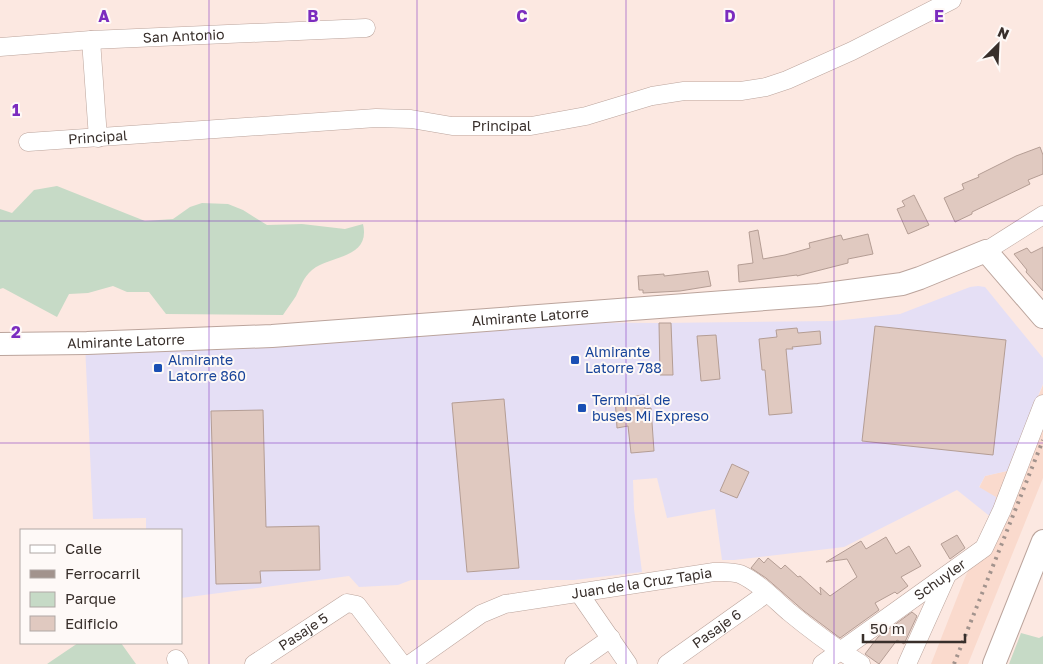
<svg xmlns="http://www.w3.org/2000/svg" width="1043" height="664" font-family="'Golos Text',sans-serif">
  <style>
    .built { fill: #fadacd }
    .industrial { fill: #e5dff5 }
    .green { fill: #c6dac6 }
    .building { fill: #e0c9c0; stroke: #b49d94 }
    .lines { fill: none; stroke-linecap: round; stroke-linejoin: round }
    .minor-casing { stroke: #bba49c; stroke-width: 19 }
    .major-casing { stroke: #bba49c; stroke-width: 24 }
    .minor { stroke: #fff; stroke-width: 18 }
    .major { stroke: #fff; stroke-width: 22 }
    .rail { stroke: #a2938d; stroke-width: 4; stroke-dasharray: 2.5 5; stroke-linecap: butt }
    .grid { fill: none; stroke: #7b2cbf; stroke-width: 1; stroke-opacity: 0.55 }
    .transit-dot { fill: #1a4fb4; stroke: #fef9f7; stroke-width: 2 }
    .labels { text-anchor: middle; stroke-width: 4; stroke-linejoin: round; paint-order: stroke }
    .street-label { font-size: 14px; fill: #382f2b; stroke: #fef9f7 }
    .transit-label { font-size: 14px; fill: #164399; stroke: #fef9f7; text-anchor: start }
    .grid-label { font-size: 16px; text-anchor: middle; font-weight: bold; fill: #7b2cbf; stroke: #fef9f7; stroke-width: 4; stroke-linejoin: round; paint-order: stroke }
  </style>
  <rect width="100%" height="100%" fill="#fce8e1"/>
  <path class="built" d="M1043 385V478L968 664H931L966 575 983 544 992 518 979 488 985 476 1007 471Z"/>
  <path class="industrial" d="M978 286 985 287 1043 358V384L1007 471 985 476 979 487 996 497 992 518 957 490 844 547 734 560H722L715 509 667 518 657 478 633 480 634 509 642 572 574 580H411L398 585 359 587 349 576 181 598V530H146V518L93 519 85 344 539 322 659 323 834 321 900 314 970 287Z"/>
  <path class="green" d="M57 186 145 221 173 219 190 207 202 203 228 204 243 210 267 225 302 224 345 229 363 224C371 259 330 255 312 270 303 278 301 286 296 296 292 302 287 309 283 315L166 314 149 292H127L113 286 88 293 69 294 57 317 3 288 0 289V209L12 213 34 190Z
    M1021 633 1039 638 1043 636V664H1009Z
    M78 643H121L136 664H47Z"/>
  <path class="building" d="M1040 147 1043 155V174L1028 180 1030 184 972 212V214L955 222 944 198 964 189 962 184 979 177 978 175 1016 156Z
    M914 195 929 225 908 234 897 209 905 206 902 201Z
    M758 230 763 259 785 255 810 248 809 243 841 235 843 240 868 234 873 254 848 259V263L797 276V275L739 282 738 265 753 263 749 232Z
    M1043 247V291L1026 272 1027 270 1014 254 1027 248 1031 253Z
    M708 271 711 286 680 291 643 293V290H639L638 276 664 274V276Z
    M659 323H671L673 375H660Z
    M875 326 1006 340 993 455 862 441Z
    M797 328 798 333 820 331 821 344 792 347 793 349H786L792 413 769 415 765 370H762L759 339 777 337 776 330Z
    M716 335 720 379 701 381 697 336Z
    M644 395 645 409 651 408 654 451 631 453 628 426 617 428 615 398Z
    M504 399 519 568 467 572 452 403Z
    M263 410 266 527 319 526 320 570 260 571 261 583 216 584 211 411Z
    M732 464 749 472 737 498 720 491Z
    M957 535 965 548 950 559 941 544Z
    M886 537 896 554 909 546 921 566 901 577 908 586 897 594 895 592 875 603 879 610 840 638 804 611 766 578 751 568 759 558 764 563 768 558 781 569 785 565 798 577 800 576 821 595 820 587 830 596 857 577 847 559 826 562 861 541 866 549Z
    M912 612 917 616 904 644 897 640 879 664 865 654 878 637Z"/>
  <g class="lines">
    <defs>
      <g id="minor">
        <path d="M91 40 98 138"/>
        <path id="s1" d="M0 47 91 40 366 28"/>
        <path id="s2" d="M28 142 376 118 411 119 452 126H531L586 116 652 96 684 91H741L766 87 787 80 852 51 952 0"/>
        <path d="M986 251 1043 215"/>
        <path d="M579 593 628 664"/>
        <path d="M176 659 179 664"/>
        <path id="s3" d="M254 664 347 603 357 605 360 609 402 664"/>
        <path id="s4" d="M410 664 481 614 505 604 714 572C723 572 731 571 740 574 758 582 774 599 789 612 812 631 835 648 861 664"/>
        <path d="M574 664 611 638"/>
        <path id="s5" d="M667 664 767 593"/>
        <path id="s6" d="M822 664 984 548 1002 510 1043 404"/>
        <path d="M907 664 947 575"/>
      </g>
      <g id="major">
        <path id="s7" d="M0 344 87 343 272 336 819 295 902 284 920 278 986 251 1043 317"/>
        <path d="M994 664 1043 541"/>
      </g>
    </defs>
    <use href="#minor" class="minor-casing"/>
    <use href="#major" class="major-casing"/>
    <use href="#minor" class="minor"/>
    <use href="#major" class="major"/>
    <path class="rail" d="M954 664 1043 440"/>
  </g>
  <path class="grid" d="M209 0V664M417 0V664M626 0V664M834 0V664M0 221H1043M0 443H1043"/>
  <g class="transit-dot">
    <rect x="570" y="355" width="10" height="10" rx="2.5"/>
    <rect x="153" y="363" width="10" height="10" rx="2.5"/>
    <rect x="577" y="403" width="10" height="10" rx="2.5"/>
  </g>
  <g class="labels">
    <g class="street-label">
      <text dy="5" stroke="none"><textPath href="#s1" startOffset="184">San Antonio</textPath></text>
      <text dy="5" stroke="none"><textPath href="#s2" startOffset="475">Principal</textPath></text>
      <text dy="5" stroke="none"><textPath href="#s2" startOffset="70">Principal</textPath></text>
      <text dy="5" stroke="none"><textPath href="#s7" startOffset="531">Almirante Latorre</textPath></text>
      <text dy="5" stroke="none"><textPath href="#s7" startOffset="126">Almirante Latorre</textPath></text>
      <text dy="5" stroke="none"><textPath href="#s6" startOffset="145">Schuyler</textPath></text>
      <text dy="5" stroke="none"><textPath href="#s4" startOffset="251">Juan de la Cruz Tapia</textPath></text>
      <text dy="5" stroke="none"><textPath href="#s5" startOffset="61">Pasaje 6</textPath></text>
      <text dy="5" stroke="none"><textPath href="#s3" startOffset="59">Pasaje 5</textPath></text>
    </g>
    <g class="transit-label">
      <text x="585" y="357">Almirante<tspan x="585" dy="16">Latorre 788</tspan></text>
      <text x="168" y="365">Almirante<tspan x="168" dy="16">Latorre 860</tspan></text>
      <text x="592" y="405">Terminal de<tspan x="592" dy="16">buses Mi Expreso</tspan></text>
    </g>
  </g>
  <g class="grid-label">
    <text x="104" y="22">A</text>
    <text x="313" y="22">B</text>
    <text x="522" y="22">C</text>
    <text x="730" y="22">D</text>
    <text x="939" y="22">E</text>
    <text x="16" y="116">1</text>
    <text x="16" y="338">2</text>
  </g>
  <rect x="20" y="529" width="162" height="115" fill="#fef9f7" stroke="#afa8a5"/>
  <rect x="30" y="545" width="25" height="8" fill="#ffffff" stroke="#afa8a5"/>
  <text x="65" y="554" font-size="15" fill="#382f2b">Calle</text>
  <rect x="30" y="570" width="25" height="8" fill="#a2938d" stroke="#afa8a5"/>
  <text x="65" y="579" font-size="15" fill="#382f2b">Ferrocarril</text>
  <rect x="30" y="592" width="25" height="15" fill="#c6dac6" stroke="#afa8a5"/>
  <text x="65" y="604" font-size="15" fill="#382f2b">Parque</text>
  <rect x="30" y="616" width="25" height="15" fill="#e0c9c0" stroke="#afa8a5"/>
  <text x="65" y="629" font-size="15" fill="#382f2b">Edificio</text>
  <g transform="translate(998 45) rotate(24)" stroke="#fef9f7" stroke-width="4" paint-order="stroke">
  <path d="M0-4L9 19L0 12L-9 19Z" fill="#382f2b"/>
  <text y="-8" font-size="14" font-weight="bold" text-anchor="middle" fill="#382f2b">N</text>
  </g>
  <path d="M863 634v8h102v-8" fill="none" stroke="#382f2b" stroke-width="2.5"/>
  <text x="870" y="634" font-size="15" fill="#382f2b" stroke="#fef9f7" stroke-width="4" paint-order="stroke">50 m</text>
</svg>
